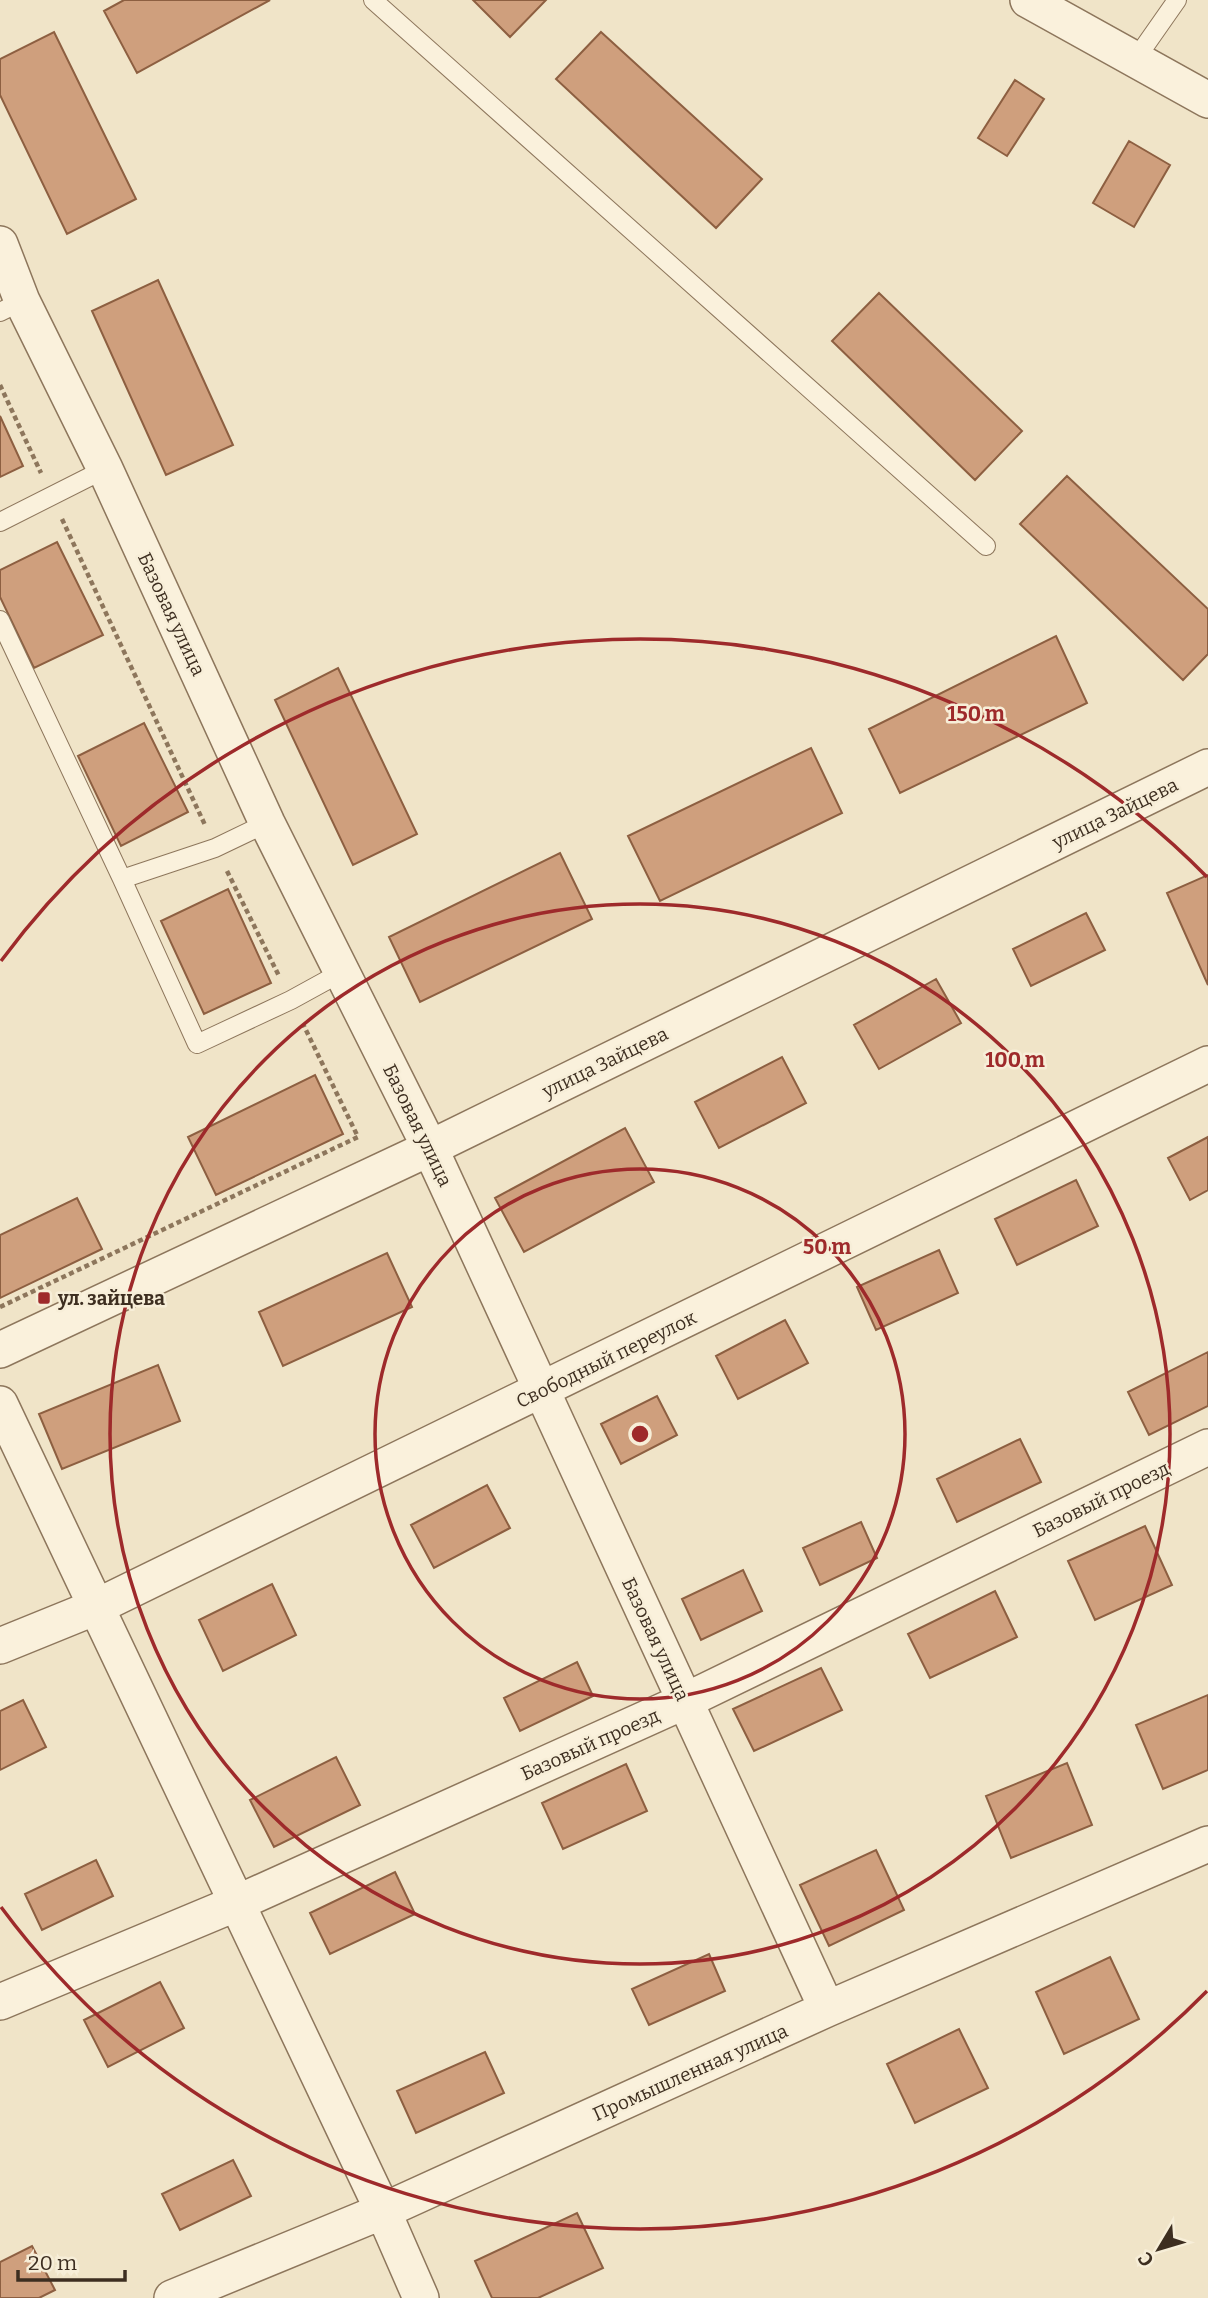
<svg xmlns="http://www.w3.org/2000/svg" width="1208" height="2298" font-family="Bitter,serif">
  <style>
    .building { fill: #cf9f7d; stroke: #8d5f41; stroke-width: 2 }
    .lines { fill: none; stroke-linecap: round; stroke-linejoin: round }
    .lane-casing { stroke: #8d765c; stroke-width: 20 }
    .street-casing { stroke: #8d765c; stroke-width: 38 }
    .path { stroke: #8d765c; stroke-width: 4.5; stroke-dasharray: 5 3.5; stroke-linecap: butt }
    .lane { stroke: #faf1dc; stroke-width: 18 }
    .street { stroke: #faf1dc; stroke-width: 35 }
    .ring { fill: none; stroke: #9e2a2b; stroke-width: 3.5 }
    .poi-dot { fill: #9e2a2b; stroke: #f7eed8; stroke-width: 2.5 }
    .labels { text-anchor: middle; stroke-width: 5; stroke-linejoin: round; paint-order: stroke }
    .street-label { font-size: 19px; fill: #3d2e20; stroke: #f7eed8 }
    .poi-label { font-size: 19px; font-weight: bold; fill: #3d2e20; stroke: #f7eed8; text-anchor: start }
    .centre { fill: #9e2a2b; stroke: #f7eed8; stroke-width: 3.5 }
    .ring-label { font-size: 21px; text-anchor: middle; font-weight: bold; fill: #9e2a2b; stroke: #f7eed8; stroke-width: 5; stroke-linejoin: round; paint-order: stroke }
  </style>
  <rect width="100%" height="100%" fill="#f0e4c8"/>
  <path class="building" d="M124 0H270L137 73 104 11Z
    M473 0H546L510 37Z
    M54 32 136 199 67 234 0 95V59Z
    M601 32 762 179 716 228 556 79Z
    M1015 80 1044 99 1007 156 978 138Z
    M1129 141 1170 165 1134 227 1093 203Z
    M158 280 233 445 166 475 92 311Z
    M879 293 1022 431 975 480 832 341Z
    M0 416 23 466 0 477Z
    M1067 476 1208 609V654L1183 680 1020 524Z
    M57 542 103 635 34 668 0 597V570Z
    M1056 636 1087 703 900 793 869 729Z
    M338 668 417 834 353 865 275 700Z
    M144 723 188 812 121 846 78 756Z
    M811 748 842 813 660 901 628 836Z
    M560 853 592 919 420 1002 389 937Z
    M1208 875V985L1167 893Z
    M228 889 271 983 204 1014 161 921Z
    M1086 913 1105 950 1031 986 1013 949Z
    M936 979 961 1023 879 1069 854 1025Z
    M782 1057 806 1103 719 1148 695 1102Z
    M315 1075 343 1134 216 1195 188 1137Z
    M625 1128 654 1182 524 1252 495 1198Z
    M1208 1137V1190L1190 1200 1168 1158Z
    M1076 1180 1098 1226 1017 1265 995 1219Z
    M77 1198 102 1249 0 1298V1235Z
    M939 1250 958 1293 876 1330 857 1287Z
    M387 1253 412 1307 283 1366 259 1312Z
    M785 1320 808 1363 738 1399 716 1356Z
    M1208 1352V1406L1149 1435 1128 1392Z
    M158 1365 180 1421 62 1469 39 1414Z
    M657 1396 677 1435 621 1464 601 1424Z
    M1020 1439 1041 1482 957 1522 937 1479Z
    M487 1485 510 1528 434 1568 411 1525Z
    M861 1522 877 1558 820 1585 803 1548Z
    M1145 1526 1172 1585 1095 1620 1068 1561Z
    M743 1570 762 1611 701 1640 682 1599Z
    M272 1584 296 1635 223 1671 199 1620Z
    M995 1591 1017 1637 930 1678 908 1634Z
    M577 1662 593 1696 520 1731 504 1698Z
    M821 1668 842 1710 754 1751 733 1709Z
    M1208 1695V1770L1163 1789 1136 1725Z
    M23 1700 46 1747 0 1770V1711Z
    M336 1757 360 1805 274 1847 250 1800Z
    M1067 1763 1092 1825 1011 1858 986 1796Z
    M626 1764 647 1811 563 1849 542 1803Z
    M876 1850 904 1910 829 1946 800 1885Z
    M96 1860 113 1896 42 1930 25 1894Z
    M395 1872 415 1914 330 1954 310 1913Z
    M709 1954 725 1991 649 2025 632 1989Z
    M1110 1957 1139 2019 1064 2054 1036 1992Z
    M160 1982 184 2028 108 2067 84 2020Z
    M959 2029 988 2088 915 2123 887 2064Z
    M485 2052 504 2093 416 2133 397 2091Z
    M233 2160 251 2196 180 2230 162 2194Z
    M577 2213 603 2268 538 2298H492L475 2261Z
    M32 2246 55 2290 39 2298H0V2262Z"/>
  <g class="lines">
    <defs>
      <path id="lane" d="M373 0 986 546
        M1135 60 1177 0
        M0 312 22 301
        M0 522 105 469
        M0 620 122 879 197 1044 291 1000 342 972
        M122 879 215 848 267 823"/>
      <path id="street" d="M1028 0 1208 100
        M0 244 22 301 105 469 267 823 430 1148 827 2009
        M0 1350 430 1148 1208 767
        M0 1404 383 2211 421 2298
        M0 1646 96 1607 1208 1064
        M0 2002 237 1903 685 1701 1208 1447
        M172 2298 383 2211 827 2009 1208 1844"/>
    </defs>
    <use href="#lane" class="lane-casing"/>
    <use href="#street" class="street-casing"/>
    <path class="path" d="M0 385 41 473
      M62 519 205 825
      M227 871 279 976
      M0 1307 358 1137 303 1024"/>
    <use href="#lane" class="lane"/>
    <use href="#street" class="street"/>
  </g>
  <g class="ring">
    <circle cx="640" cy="1434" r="265"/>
    <circle cx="640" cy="1434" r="530"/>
    <path d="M1207 1991A795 795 0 0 1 1 1907M1 961A795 795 0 0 1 1207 877"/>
  </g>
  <rect class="poi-dot" x="37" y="1291" width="14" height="14" rx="3.5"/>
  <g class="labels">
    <g class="street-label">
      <text transform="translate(172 614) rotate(65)" y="7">Базовая улица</text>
      <text transform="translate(1115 813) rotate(-26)" y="7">улица Зайцева</text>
      <text transform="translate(605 1062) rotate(-26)" y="7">улица Зайцева</text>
      <text transform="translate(418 1125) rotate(64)" y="7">Базовая улица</text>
      <text transform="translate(606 1359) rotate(-26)" y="7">Свободный переулок</text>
      <text transform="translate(1101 1499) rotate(-26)" y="7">Базовый проезд</text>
      <text transform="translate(656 1639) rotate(65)" y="7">Базовая улица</text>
      <text transform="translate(590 1744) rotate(-24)" y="7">Базовый проезд</text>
      <text transform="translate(690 2072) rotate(-24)" y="7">Промышленная улица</text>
    </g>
    <g class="poi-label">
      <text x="58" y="1305">ул. зайцева</text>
    </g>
  </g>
  <circle cx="640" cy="1434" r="10" class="centre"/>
  <g class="ring-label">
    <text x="976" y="721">150 m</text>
    <text x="1015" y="1067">100 m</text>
    <text x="827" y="1254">50 m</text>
  </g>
  <g transform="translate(1159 2249) rotate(232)" stroke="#f7eed8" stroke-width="5" paint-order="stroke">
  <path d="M0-5L12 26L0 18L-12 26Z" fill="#3d2e20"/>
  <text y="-10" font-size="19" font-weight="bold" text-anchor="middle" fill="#3d2e20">С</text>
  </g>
  <path d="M18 2270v10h107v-10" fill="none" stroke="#3d2e20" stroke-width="3.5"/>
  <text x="28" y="2270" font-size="21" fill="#3d2e20" stroke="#f7eed8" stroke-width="5" paint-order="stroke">20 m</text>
</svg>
